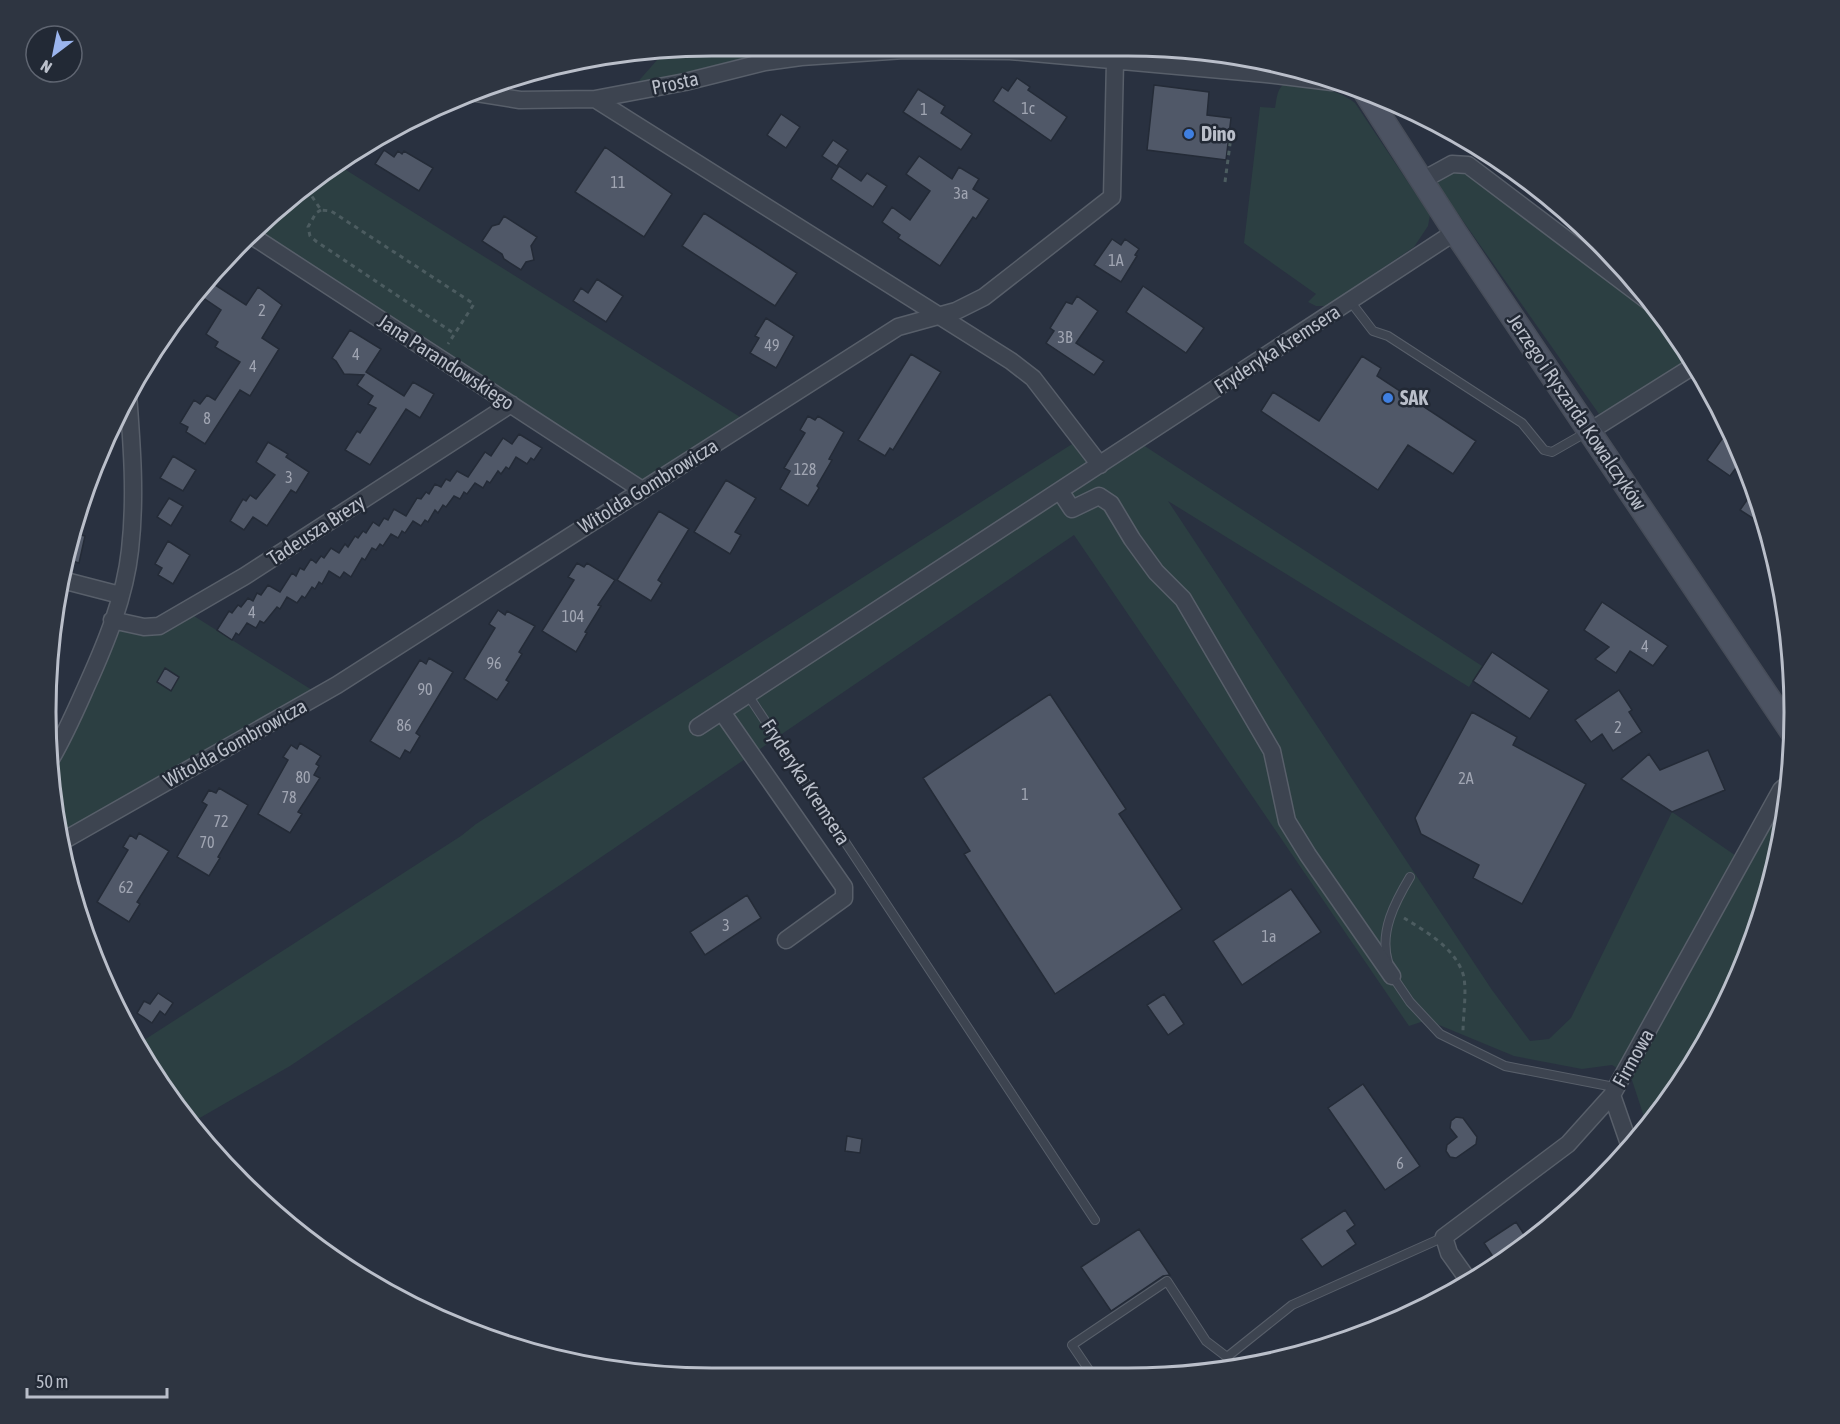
<svg xmlns="http://www.w3.org/2000/svg" width="1840" height="1424" font-family="'Asap Condensed',sans-serif">
  <style>
    .green { fill: #2c3f42 }
    .building { fill: #505868; stroke: #242b37; stroke-width: 1.5 }
    .lines { fill: none; stroke-linecap: round; stroke-linejoin: round }
    .lane-casing { stroke: #585f6a; stroke-width: 10 }
    .street-casing { stroke: #585f6a; stroke-width: 19 }
    .secondary-casing { stroke: #474d59; stroke-width: 25 }
    .path { stroke: #4c5c60; stroke-width: 3; stroke-dasharray: 4.5 4.5; stroke-linecap: butt }
    .lane { stroke: #3d4450; stroke-width: 8 }
    .street { stroke: #3d4450; stroke-width: 16 }
    .secondary { stroke: #4c5362; stroke-width: 22 }
    .shop-dot { fill: #3f7fe0; stroke: #222935; stroke-width: 2 }
    .labels { text-anchor: middle; stroke-width: 5; stroke-linejoin: round; paint-order: stroke }
    .number-label { font-size: 16px; fill: #a0a5b2 }
    .street-label { font-size: 20px; fill: #babfca; stroke: #222935 }
    .poi-label { font-size: 20px; font-weight: bold; fill: #babfca; stroke: #222935; text-anchor: start }
    .rim { fill: none; stroke: #babfca; stroke-width: 3 }
  </style>
  <rect width="100%" height="100%" fill="#293140"/>
  <path class="green" d="M712 45 904 46 801 57 628 93 665 51Z
    M1287 82C1311 86 1336 88 1355 103L1430 215 1428 226 1414 247 1326 306H1316L1308 302 1316 294 1244 243 1260 107 1275 108C1277 97 1277 87 1287 82Z
    M1452 164 1468 165 1656 307 1683 342 1694 363 1599 414 1437 184Z
    M338 165 748 422 642 490 249 234Z
    M1080 439 1100 465 1137 441 1482 666 1469 687 1168 501 1492 990 1530 1041 1549 1039 1571 1018 1672 812 1742 860 1781 790 1787 797 1782 842 1744 968 1682 1083 1647 1126 1631 1077 1612 1065 1582 1069 1514 1056 1427 1020 1409 1026 1074 535 569 879 290 1066 191 1123 157 1082 138 1044 461 836 476 824Z
    M186 611 320 695 61 842 51 799 48 764 112 620 144 627Z"/>
  <path class="building" d="M1017 78 1030 87 1028 90 1067 117 1051 141 993 101 1002 87 1008 91Z
    M1154 85 1209 92 1207 115 1231 118 1226 160 1147 150Z
    M918 89 945 106 941 113 972 134 961 150 903 112Z
    M781 114 800 127 786 148 767 135Z
    M833 140 848 150 837 166 822 156Z
    M605 147 672 194 644 237 575 192Z
    M384 150 394 157 398 151 402 154 404 151 433 168 419 191 375 164Z
    M919 156 952 179 959 167 979 179 973 189 989 199 976 219 973 217 940 266 898 238 900 235 882 222 892 207 910 220 930 191 906 174Z
    M839 166 861 181 867 173 887 186 873 207 831 179Z
    M704 213 797 273 775 306 682 246Z
    M504 216 537 237 531 246 534 260 526 262 521 270 504 259 502 254 482 241 492 226 499 224Z
    M1112 239 1121 245 1125 239 1139 249 1135 255 1137 256 1121 282 1094 265Z
    M597 279 623 296 606 322 573 301 581 288 588 293Z
    M209 281 246 305 258 287 282 305 262 338 279 349 250 396 240 390 205 444 186 432 188 427 180 423 194 400 200 404 207 395 215 400 240 362 215 347 218 342 206 334 221 310 199 295Z
    M1143 286 1204 328 1186 353 1126 312Z
    M1077 296 1098 311 1076 343 1104 361 1094 375 1046 343 1054 331 1050 328 1066 302 1072 304Z
    M766 318 794 336 776 368 750 353 759 338 755 336Z
    M350 330 381 349 366 372 404 396 413 382 434 394 420 418 406 409 370 465 345 450 357 431 360 433 376 408 368 404 373 396 357 385 364 375 344 374 336 361 332 358Z
    M911 354 941 372 893 450 890 448 885 456 858 440Z
    M1362 356 1381 368 1377 376 1476 441 1453 474 1408 445 1378 490 1261 411 1273 392 1319 421Z
    M808 416 815 420 818 416 844 432 829 459 832 460 817 486 819 488 808 506 780 489 790 471 784 468 805 433 800 430Z
    M519 434 542 448 534 460 531 458 527 464 516 457 509 469 506 467 501 474 498 471 490 483 487 481 483 488 475 483 467 494 464 492 460 499 454 496 446 507 443 505 438 513 435 510 428 522 425 520 421 526 413 521 405 533 402 531 398 538 391 534 383 546 380 544 376 550 372 548 365 560 362 558 351 577 344 572 340 578 329 571 322 584 319 582 315 589 312 587 305 598 302 596 297 603 287 597 280 609 277 607 264 623 260 621 256 628 247 623 239 635 236 633 232 640 217 630 229 611 232 613 238 605 241 607 248 598 253 601 257 593 261 595 268 585 280 592 292 573 296 576 300 568 304 570 311 559 316 563 321 556 324 558 331 548 339 553 345 544 348 547 355 536 358 538 363 531 366 533 373 522 379 526 384 518 388 520 394 509 406 516 417 498 421 499 426 492 429 494 435 484 441 487 446 479 450 481 457 471 468 477 485 452 491 456 503 438 512 444Z
    M1724 436 1739 447 1744 457 1730 476 1707 460Z
    M268 442 288 454 286 457 309 472 296 493 291 490 267 526 253 517 244 530 230 521 243 499 246 501 250 495 256 499 275 475 256 462Z
    M173 456 196 470 183 491 160 478Z
    M726 480 756 498 735 532 741 535 730 554 694 532Z
    M1754 490 1760 510 1754 519 1740 510Z
    M169 498 183 506 171 526 157 517Z
    M659 511 689 529 658 580 662 583 651 601 617 580Z
    M71 533 85 536 79 563 65 559Z
    M168 541 190 555 173 584 158 575 162 568 155 564Z
    M577 563 584 567 587 563 615 580 598 605 601 606 585 632 587 633 576 652 542 631 574 580 568 577Z
    M1602 602 1668 646 1653 666 1630 651 1616 673 1595 659 1609 647 1584 630Z
    M498 610 505 615 507 611 535 626 519 652 522 654 506 680 509 682 497 700 464 679 495 628 489 624Z
    M1492 652 1549 690 1530 719 1473 681Z
    M429 658 453 672 416 733 420 736 410 753 405 750 400 759 370 741 420 660 426 664Z
    M165 668 179 677 171 691 157 682Z
    M1619 690 1632 710 1629 712 1642 732 1613 751 1602 734 1591 742 1575 720Z
    M1050 694 1126 809 1119 814 1182 909 1055 994 964 854 970 851 923 778Z
    M1472 712 1517 737 1513 745 1586 784 1522 904 1473 878 1479 865 1421 834 1415 818Z
    M300 743 321 756 316 764 319 766 314 775 320 778 298 812 302 814 290 833 258 814 288 760 283 757 291 745 297 749Z
    M1708 750 1725 790 1672 812 1621 779 1649 754 1660 770Z
    M219 788 248 805 218 857 220 858 209 876 177 857 207 805 202 802 209 790 216 793Z
    M139 833 169 851 137 902 140 904 129 922 97 902 128 850 123 847 130 835 136 839Z
    M1291 889 1321 932 1242 985 1213 941Z
    M747 895 761 918 705 955 690 932Z
    M158 993 173 1003 165 1015 160 1011 152 1023 137 1013 144 1001 150 1004Z
    M1164 994 1184 1024 1168 1035 1147 1005Z
    M1363 1084 1420 1166 1385 1190 1328 1108Z
    M1456 1117 1463 1118 1477 1137 1476 1144 1456 1158 1450 1157 1446 1151 1447 1145 1457 1137 1450 1128 1451 1121Z
    M847 1136 862 1139 860 1153 845 1151Z
    M1345 1210 1355 1225 1347 1231 1356 1244 1322 1267 1301 1239Z
    M1516 1222 1529 1242 1499 1266 1484 1243Z
    M1139 1229 1170 1275 1163 1276 1111 1311 1081 1267Z"/>
  <g class="lines">
    <defs>
      <path id="lane" d="M1350 301 1373 331 1388 336 1522 423 1544 450 1552 452 1587 432
        M748 695 1095 1220
        M1388 962C1379 932 1395 902 1410 877
        M1391 974 1410 1002 1440 1034 1505 1066 1609 1086 1616 1089
        M1235 1369 1227 1357 1292 1305 1444 1237
        M1091 1373 1072 1345 1167 1281 1206 1341 1227 1357"/>
      <path id="street" d="M477 93 520 100 595 99 685 82 765 62 801 57 904 50 1010 51 1266 74 1332 82 1337 79
        M595 99 1011 361 1033 378 1100 465
        M1421 181 1452 164 1468 165 1656 307
        M249 234 642 490
        M1590 431 1695 365
        M1060 491 1072 509 1099 496 1111 504 1132 539 1156 572 1183 599 1272 751 1287 821 1308 855 1392 976
        M62 580 120 595
        M112 620 144 627 159 626 245 576 511 404
        M722 712 844 887V898L786 940
        M698 727 1455 232
        M48 764C64 738 75 712 87 685 106 643 125 597 130 550 136 498 132 446 128 394
        M61 842 337 685 898 327 956 311 984 297 1112 197 1115 61
        M1612 1095 1630 1147
        M1469 1281 1449 1253 1444 1237 1568 1144 1612 1095 1781 790 1788 784"/>
      <path id="secondary" d="M1363 89 1455 232 1793 734"/>
    </defs>
    <use href="#lane" class="lane-casing"/>
    <use href="#street" class="street-casing"/>
    <use href="#secondary" class="secondary-casing"/>
    <path class="path" d="M1225 182 1232 129
      M307 189 321 210 331 211 474 304 448 344
      M321 210 316 213 308 227 310 236 317 242 455 334
      M1404 918C1425 931 1452 946 1462 971 1468 985 1463 1015 1463 1031"/>
    <use href="#lane" class="lane"/>
    <use href="#street" class="street"/>
    <use href="#secondary" class="secondary"/>
  </g>
  <g class="shop-dot">
    <circle cx="1189" cy="134" r="6"/>
    <circle cx="1388" cy="398" r="6"/>
  </g>
  <g class="labels">
    <g class="number-label">
      <text x="1028" y="114">1c</text>
      <text x="924" y="115">1</text>
      <text x="618" y="188">11</text>
      <text x="961" y="199">3a</text>
      <text x="1116" y="266">1A</text>
      <text x="262" y="316">2</text>
      <text x="1065" y="343">3B</text>
      <text x="772" y="351">49</text>
      <text x="356" y="360">4</text>
      <text x="253" y="372">4</text>
      <text x="207" y="424">8</text>
      <text x="805" y="475">128</text>
      <text x="289" y="483">3</text>
      <text x="252" y="618">4</text>
      <text x="573" y="622">104</text>
      <text x="1645" y="652">4</text>
      <text x="494" y="669">96</text>
      <text x="425" y="695">90</text>
      <text x="404" y="731">86</text>
      <text x="1618" y="733">2</text>
      <text x="303" y="783">80</text>
      <text x="1466" y="784">2A</text>
      <text x="1025" y="800">1</text>
      <text x="289" y="803">78</text>
      <text x="221" y="827">72</text>
      <text x="207" y="848">70</text>
      <text x="126" y="893">62</text>
      <text x="726" y="931">3</text>
      <text x="1269" y="942">1a</text>
      <text x="1400" y="1169">6</text>
    </g>
    <g class="street-label">
      <text transform="translate(675 83) rotate(-12)" y="7">Prosta</text>
      <text transform="translate(1277 349) rotate(-33)" y="7">Fryderyka Kremsera</text>
      <text transform="translate(446 362) rotate(33)" y="7">Jana Parandowskiego</text>
      <text transform="translate(1577 412) rotate(56)" y="7">Jerzego i Ryszarda Kowalczyków</text>
      <text transform="translate(648 486) rotate(-32)" y="7">Witolda Gombrowicza</text>
      <text transform="translate(316 530) rotate(-33)" y="7">Tadeusza Brezy</text>
      <text transform="translate(235 743) rotate(-29)" y="7">Witolda Gombrowicza</text>
      <text transform="translate(806 782) rotate(57)" y="7">Fryderyka Kremsera</text>
      <text transform="translate(1633 1058) rotate(-61)" y="7">Firmowa</text>
    </g>
    <g class="poi-label">
      <text x="1201" y="141">Dino</text>
      <text x="1400" y="405">SAK</text>
    </g>
  </g>
  <path d="M0 0H1840V1424H0ZM712 56H1128A656 656 0 0 1 1784 712V712A656 656 0 0 1 1128 1368H712A656 656 0 0 1 56 712V712A656 656 0 0 1 712 56Z" fill="#2e3541" fill-rule="evenodd"/>
  <path class="rim" d="M712 56H1128A656 656 0 0 1 1784 712V712A656 656 0 0 1 1128 1368H712A656 656 0 0 1 56 712V712A656 656 0 0 1 712 56Z"/>
  <g transform="translate(54 54) rotate(212)"><circle r="28" fill="#222935" stroke="#5f6571" stroke-width="1.5"/>
  <path d="M0-4.5L10 22L0 15L-10 22Z" fill="#9bb5ee"/>
  <text y="-9" font-size="16" font-weight="bold" text-anchor="middle" fill="#babfca">N</text>
  </g>
  <path d="M27 1388v9h140v-9" fill="none" stroke="#babfca" stroke-width="3"/>
  <text x="36" y="1388" font-size="18" fill="#babfca" stroke="#222935" stroke-width="4.5" paint-order="stroke">50 m</text>
</svg>
